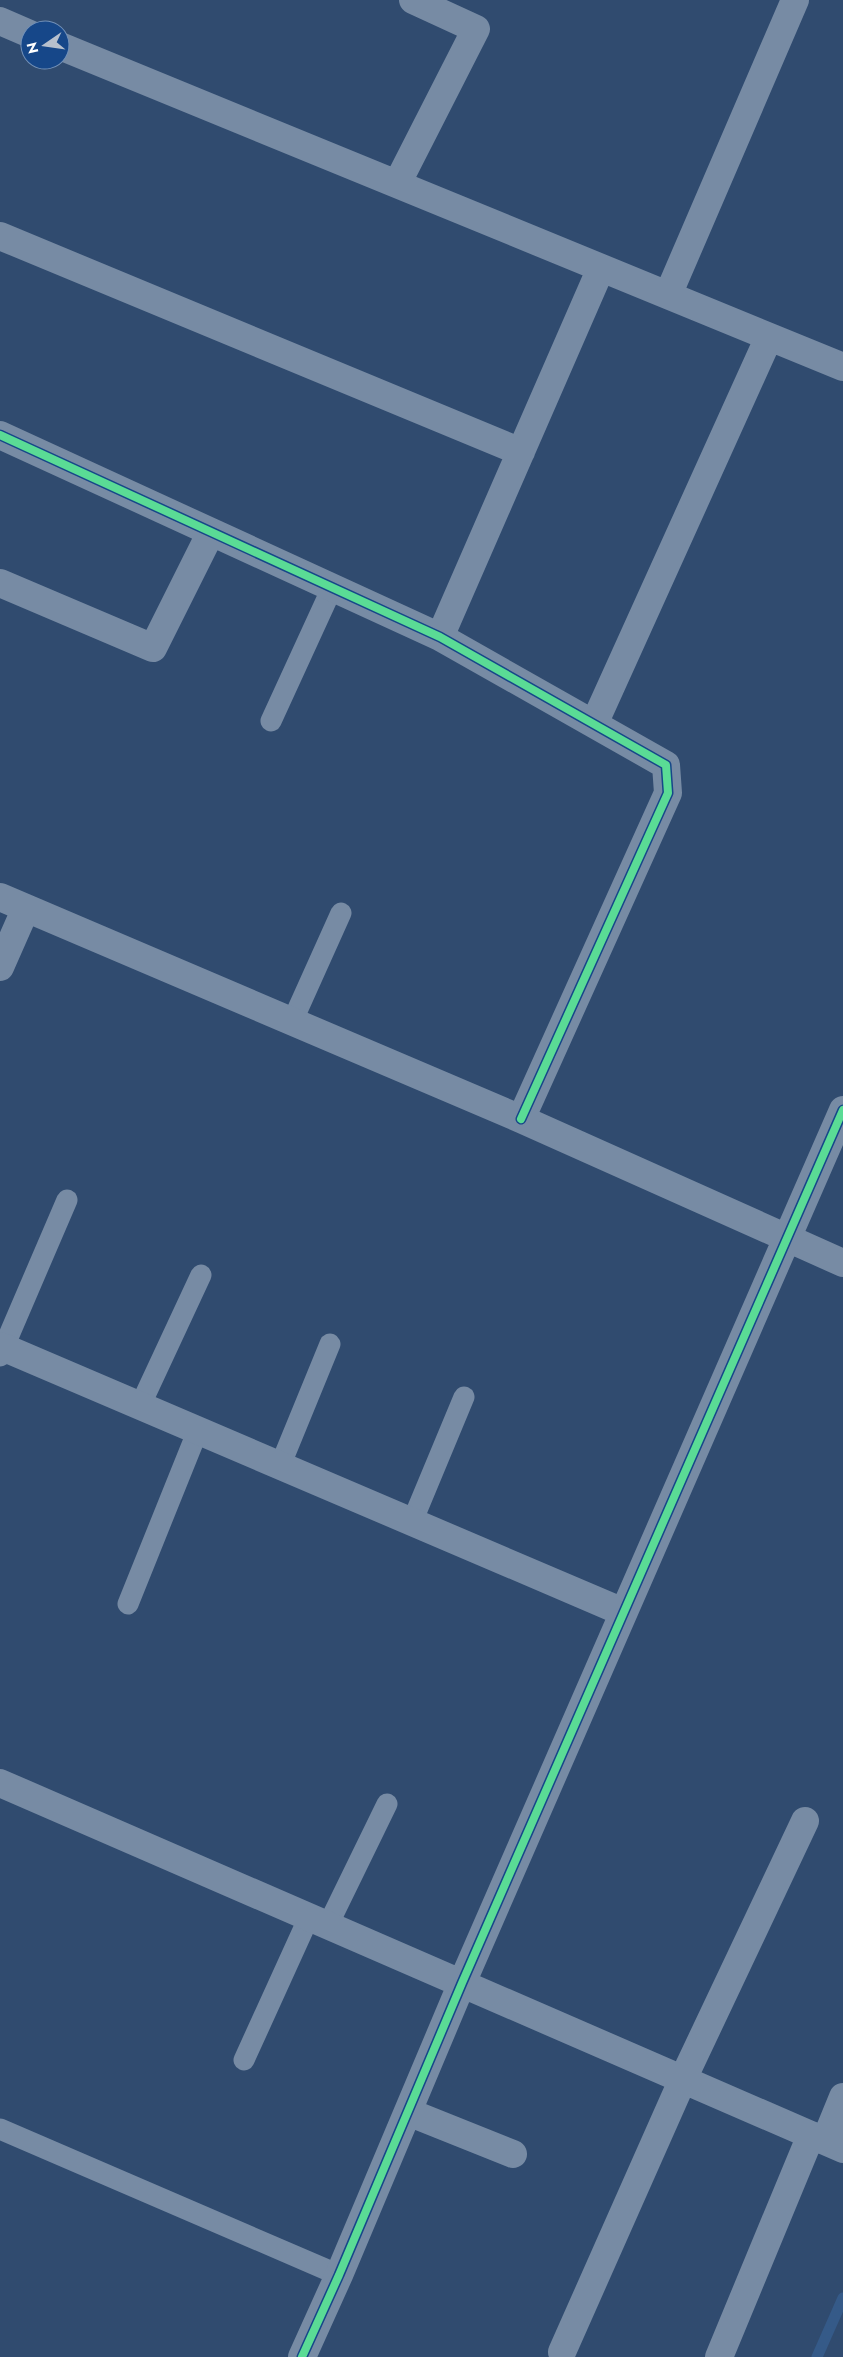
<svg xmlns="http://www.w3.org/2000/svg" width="843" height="2357" font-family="Jost,sans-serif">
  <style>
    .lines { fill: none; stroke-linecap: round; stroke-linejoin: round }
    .stream { stroke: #355a88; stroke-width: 11 }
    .service { stroke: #778ba4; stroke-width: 21 }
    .minor { stroke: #778ba4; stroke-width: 28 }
    .cycleway-casing { stroke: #164789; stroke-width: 11 }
    .cycleway { stroke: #5adb95; stroke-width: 8 }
  </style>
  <rect width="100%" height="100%" fill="#304b6f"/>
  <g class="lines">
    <path class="stream" d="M817 2357 843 2298"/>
    <path class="service" d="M271 721 332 588
      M292 1022 341 913
      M0 1356 67 1200
      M140 1406 201 1275
      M280 1466 330 1344
      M412 1522 464 1397
      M128 1604 198 1430
      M328 1925 387 1804
      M244 2060 309 1917
      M0 2129 339 2275"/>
    <path class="minor" d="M0 21 30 34
      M60 46 843 367
      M397 184 476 29 413 0
      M0 236 521 452
      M668 295 795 0
      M0 435 440 637 666 765 668 793 521 1119
      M0 583 153 648 211 532
      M440 637 601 268
      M594 724 769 337
      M0 897 521 1119 843 1263
      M0 967 26 908
      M0 1346 623 1612
      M0 1783 843 2149
      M408 2112 513 2154
      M825 2141 843 2097
      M562 2352 683 2079 805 1821
      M302 2357 339 2275 462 1983 843 1110
      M719 2357 811 2135"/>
    <defs>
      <path id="cycleway" d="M0 435 440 637 666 765 668 793 521 1119
        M302 2357 339 2275 462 1983 843 1110"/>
    </defs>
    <use href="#cycleway" class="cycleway-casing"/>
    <use href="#cycleway" class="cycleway"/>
  </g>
  <g transform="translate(45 45) rotate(257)"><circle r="24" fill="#164789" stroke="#7391b8"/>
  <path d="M0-4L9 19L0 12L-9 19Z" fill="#b7c0cd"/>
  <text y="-8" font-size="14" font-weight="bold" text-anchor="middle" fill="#ffffff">N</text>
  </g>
</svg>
